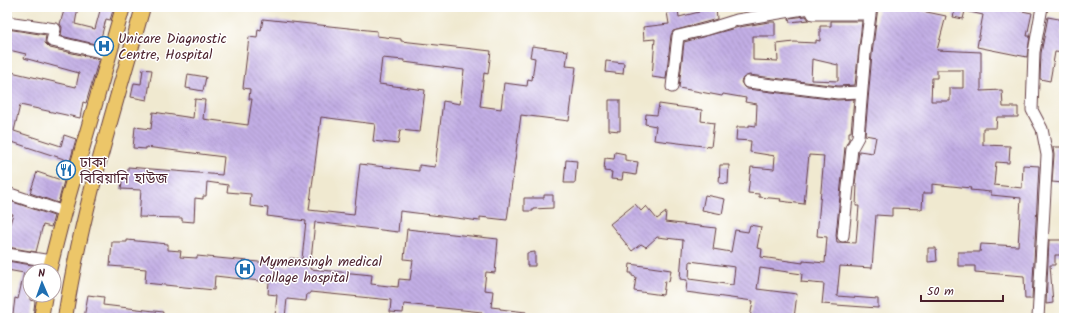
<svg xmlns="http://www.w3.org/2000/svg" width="1071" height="325" font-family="Kalam,'Noto Sans Bengali',sans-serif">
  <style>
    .building { fill: url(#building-back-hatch); fill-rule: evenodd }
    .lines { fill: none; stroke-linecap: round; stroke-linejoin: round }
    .minor-casing { stroke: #633d44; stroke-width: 13 }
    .major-casing { stroke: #633d44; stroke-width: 16 }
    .minor { stroke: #fff; stroke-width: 11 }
    .major { stroke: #ecc669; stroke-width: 14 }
    .labels { text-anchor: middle; stroke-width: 3; stroke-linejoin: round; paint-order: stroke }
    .poi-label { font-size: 14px; fill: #4a1f2b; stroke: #fff; text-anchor: start }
  </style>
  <defs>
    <pattern id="building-back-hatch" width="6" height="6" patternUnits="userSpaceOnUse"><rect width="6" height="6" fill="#c2aee5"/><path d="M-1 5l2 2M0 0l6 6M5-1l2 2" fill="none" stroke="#a08dba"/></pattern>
  </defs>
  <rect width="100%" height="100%" fill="#fff"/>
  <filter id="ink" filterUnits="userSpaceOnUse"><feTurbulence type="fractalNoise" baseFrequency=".025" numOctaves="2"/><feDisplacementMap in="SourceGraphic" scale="8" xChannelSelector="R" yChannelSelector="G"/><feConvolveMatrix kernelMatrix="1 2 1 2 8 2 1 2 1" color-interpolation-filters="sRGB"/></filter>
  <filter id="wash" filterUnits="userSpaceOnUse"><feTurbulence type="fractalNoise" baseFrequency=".012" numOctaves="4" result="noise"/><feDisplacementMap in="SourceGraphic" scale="16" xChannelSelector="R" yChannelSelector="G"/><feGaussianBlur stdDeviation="0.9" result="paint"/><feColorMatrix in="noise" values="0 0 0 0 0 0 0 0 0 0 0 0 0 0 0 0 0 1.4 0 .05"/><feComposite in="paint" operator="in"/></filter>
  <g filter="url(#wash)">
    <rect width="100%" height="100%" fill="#f0e9d0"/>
    <g id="blocks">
      <path class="building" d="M65 7H78L75 24 95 29 101 7H114L110 20 106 19 99 45 61 36 62 27 60 24Z
        M698 7H716L717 19 673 31 671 35 666 79 652 77 655 39 644 40 643 27 669 24 667 12 678 10 679 17 699 12Z
        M878 7H922V11L946 16 937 50 981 52V91L1002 90 1003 107H1018V117H997L996 128H983V145L1010 146 1009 163 996 162 994 185 1022 188 1023 165 1039 166 1032 299H1025L1024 276 975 272V266H958V252H980L981 244 1018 246 1021 198 991 195V192L970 190 971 188 932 184V193H923L922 209 892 208V216L876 215 872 268 840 266 837 296 878 299V308L822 304 824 284 801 282 802 274 760 268 757 289 797 294 794 318H750L753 301 686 292 687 280 680 279 683 240 657 237 646 247 641 244 632 251 610 224 635 204 641 211 646 206 657 219 666 212 665 222 716 228 713 249 731 252 735 230 748 232 750 225 761 227 757 248 762 249 761 257 803 263V261L825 263 827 237 817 236 824 156 809 155 804 204 780 201 781 199 759 197V194L748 193 751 167 774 169 775 156 750 152 751 141 736 140 737 127H749V125L756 126 757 104 745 102 746 98 723 94 722 96 679 88 684 42 739 27 769 22H775V36H753V60L778 61 777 44 794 42 816 43V40L820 41V26H831V21H862L855 85 838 86 749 75 743 78 741 82 744 87 747 89 837 100 854 99 851 132H849V139L845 147 836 235 837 242 856 243 859 206H856L857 184H855L859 151 873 153 876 137 865 135 872 54ZM812 59 838 65V81L811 80ZM937 70H963V88H950V101H931L932 78H937ZM690 261 735 267 733 285 689 279Z
        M956 7H1002L1032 13 1027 36H1030L1027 57 977 47 983 15 965 11 963 19 953 17Z
        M806 16 809 20 790 22 789 18Z
        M1048 17 1064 20 1061 35 1064 36V53L1055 52 1050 81 1040 79 1041 53Z
        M263 19 377 31V36L401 39V41L491 51 488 74 484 73 480 106 501 109 504 83 527 86 528 79 532 80 535 58 530 57 532 46 568 51 566 66 576 67 569 121 521 115 507 220 480 217V221L400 211 398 232 315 222 310 269 372 275 371 284 398 287 399 279 410 280 413 260 404 259 407 229 498 239 495 273 486 272 484 290 493 291 491 307 500 308V309L526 312V318H481L482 312 404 304 403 313 390 312 391 300 310 292V294H307L306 301 287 299 285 317 275 316 277 295 268 294 269 282 215 276 214 290 145 283 146 269 110 266 112 242H127V240L168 244V250L181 251 180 257 197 258V256L289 265 290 258 302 259 306 221 267 216 268 208 250 206 251 194 227 192 228 185 207 182 206 196H203V199L195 198 194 222 182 221V218L139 217 141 190 121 189 123 174 128 171V167L222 175 224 157 146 147V149L133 148 135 127 151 129 153 112 193 118 195 99 205 100 203 119 248 125 252 99H249L250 89 243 88 249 37 257 38 258 29 261 30ZM382 58 404 60V62L464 70 460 104 443 101 435 167 419 165V171L360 164 354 215 309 210 321 117 375 124 373 141 398 144 400 130 420 132 425 90 379 84Z
        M7 29 46 35 45 43 50 48 99 59 86 103 83 102 80 118 20 105 14 131 61 146 64 135 76 139 70 161 12 142 11 147 7 146V71L76 87 79 73 24 58 26 54 9 50 11 43 7 42Z
        M606 61 624 63 623 74 605 72Z
        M143 69 152 70 147 100 131 97 134 83 141 84Z
        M188 74 206 77 203 91 186 88Z
        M609 100H620V131L609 130Z
        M659 104 702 110 701 121 714 123 711 147 654 140 656 126 645 124 646 114 657 115Z
        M1053 147H1064V181L1063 183 1052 182 1054 155Z
        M615 152 625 154V160L638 162 636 175 623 173 622 180 611 179 612 172 604 171 605 158 614 159Z
        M566 160 577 161 575 183H564Z
        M720 165H729L728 184 719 183Z
        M37 172 64 181 58 203 30 193Z
        M544 195H553V208L533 209V211H524V198H544Z
        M705 195 725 199 722 214 702 210Z
        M7 200 54 216 51 227 43 225 36 252 7 247V233L13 214 7 213Z
        M1049 240H1064V255H1055V265H1050L1053 303 1046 304Z
        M928 248H936L937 261 928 262Z
        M535 252V266H527V253Z
        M7 261 38 266 37 271H30V300L35 301 33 317 13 314 15 298 18 299 24 273 7 270Z
        M630 264 671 270 669 282 665 281 663 295 634 291 636 277 632 276V273H629Z
        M88 295 104 297 103 305 163 312 162 318H84Z"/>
    </g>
  </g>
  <g filter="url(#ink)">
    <use href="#blocks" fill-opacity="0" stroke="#633d44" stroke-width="1"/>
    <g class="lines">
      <defs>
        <path id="minor" d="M7 22 55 29 52 41 109 54
          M748 82 838 93 861 92
          M672 87 678 36 708 29 737 20 810 8 813 14H870
          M7 193 64 212
          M843 236 852 148 858 137 865 53 871 7
          M7 254 51 261
          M1038 318 1047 155 1042 129 1032 110 1034 52 1042 7"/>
        <path id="major" d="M49 271 64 212 123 7
          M41 318 45 295
          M65 318C81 212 114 110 143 7"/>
      </defs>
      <use href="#minor" class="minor-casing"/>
      <use href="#major" class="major-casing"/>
      <use href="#minor" class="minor"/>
      <use href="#major" class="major"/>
    </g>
  </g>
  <defs>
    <symbol id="hospital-ring" viewBox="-11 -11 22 22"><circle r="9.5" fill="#fff" stroke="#1f6fb2" stroke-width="1.5"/><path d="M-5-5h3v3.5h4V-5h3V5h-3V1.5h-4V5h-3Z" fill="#1f6fb2"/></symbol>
    <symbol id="restaurant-ring" viewBox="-11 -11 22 22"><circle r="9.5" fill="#fff" stroke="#1f6fb2" stroke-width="1.5"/><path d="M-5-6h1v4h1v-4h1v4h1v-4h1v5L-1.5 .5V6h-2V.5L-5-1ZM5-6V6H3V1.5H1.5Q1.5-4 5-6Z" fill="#1f6fb2"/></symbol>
  </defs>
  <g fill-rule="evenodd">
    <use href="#hospital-ring" x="93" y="35" width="22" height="22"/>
    <use href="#restaurant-ring" x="55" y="159" width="22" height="22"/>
    <use href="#hospital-ring" x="234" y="258" width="22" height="22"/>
  </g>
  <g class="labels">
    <g class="poi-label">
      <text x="118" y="43">Unicare Diagnostic<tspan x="118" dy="16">Centre, Hospital</tspan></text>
      <text x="80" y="167">ঢাকা<tspan x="80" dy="16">বিরিয়ানি হাউজ</tspan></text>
      <text x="259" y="266">Mymensingh medical<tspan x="259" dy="16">collage hospital</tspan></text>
    </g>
  </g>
  <rect width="1071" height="325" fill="none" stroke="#fff" stroke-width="24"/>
  <g transform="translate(42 283) rotate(358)"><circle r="19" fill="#ffffff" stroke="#b7a5aa"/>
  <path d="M0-3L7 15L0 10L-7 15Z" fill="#1f6fb2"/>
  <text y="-6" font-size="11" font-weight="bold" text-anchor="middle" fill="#4a1f2b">N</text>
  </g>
  <path d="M921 295v6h82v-6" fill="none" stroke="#4a1f2b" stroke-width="2"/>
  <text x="927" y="295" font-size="12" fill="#4a1f2b" stroke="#ffffff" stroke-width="3" paint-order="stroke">50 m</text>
</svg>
